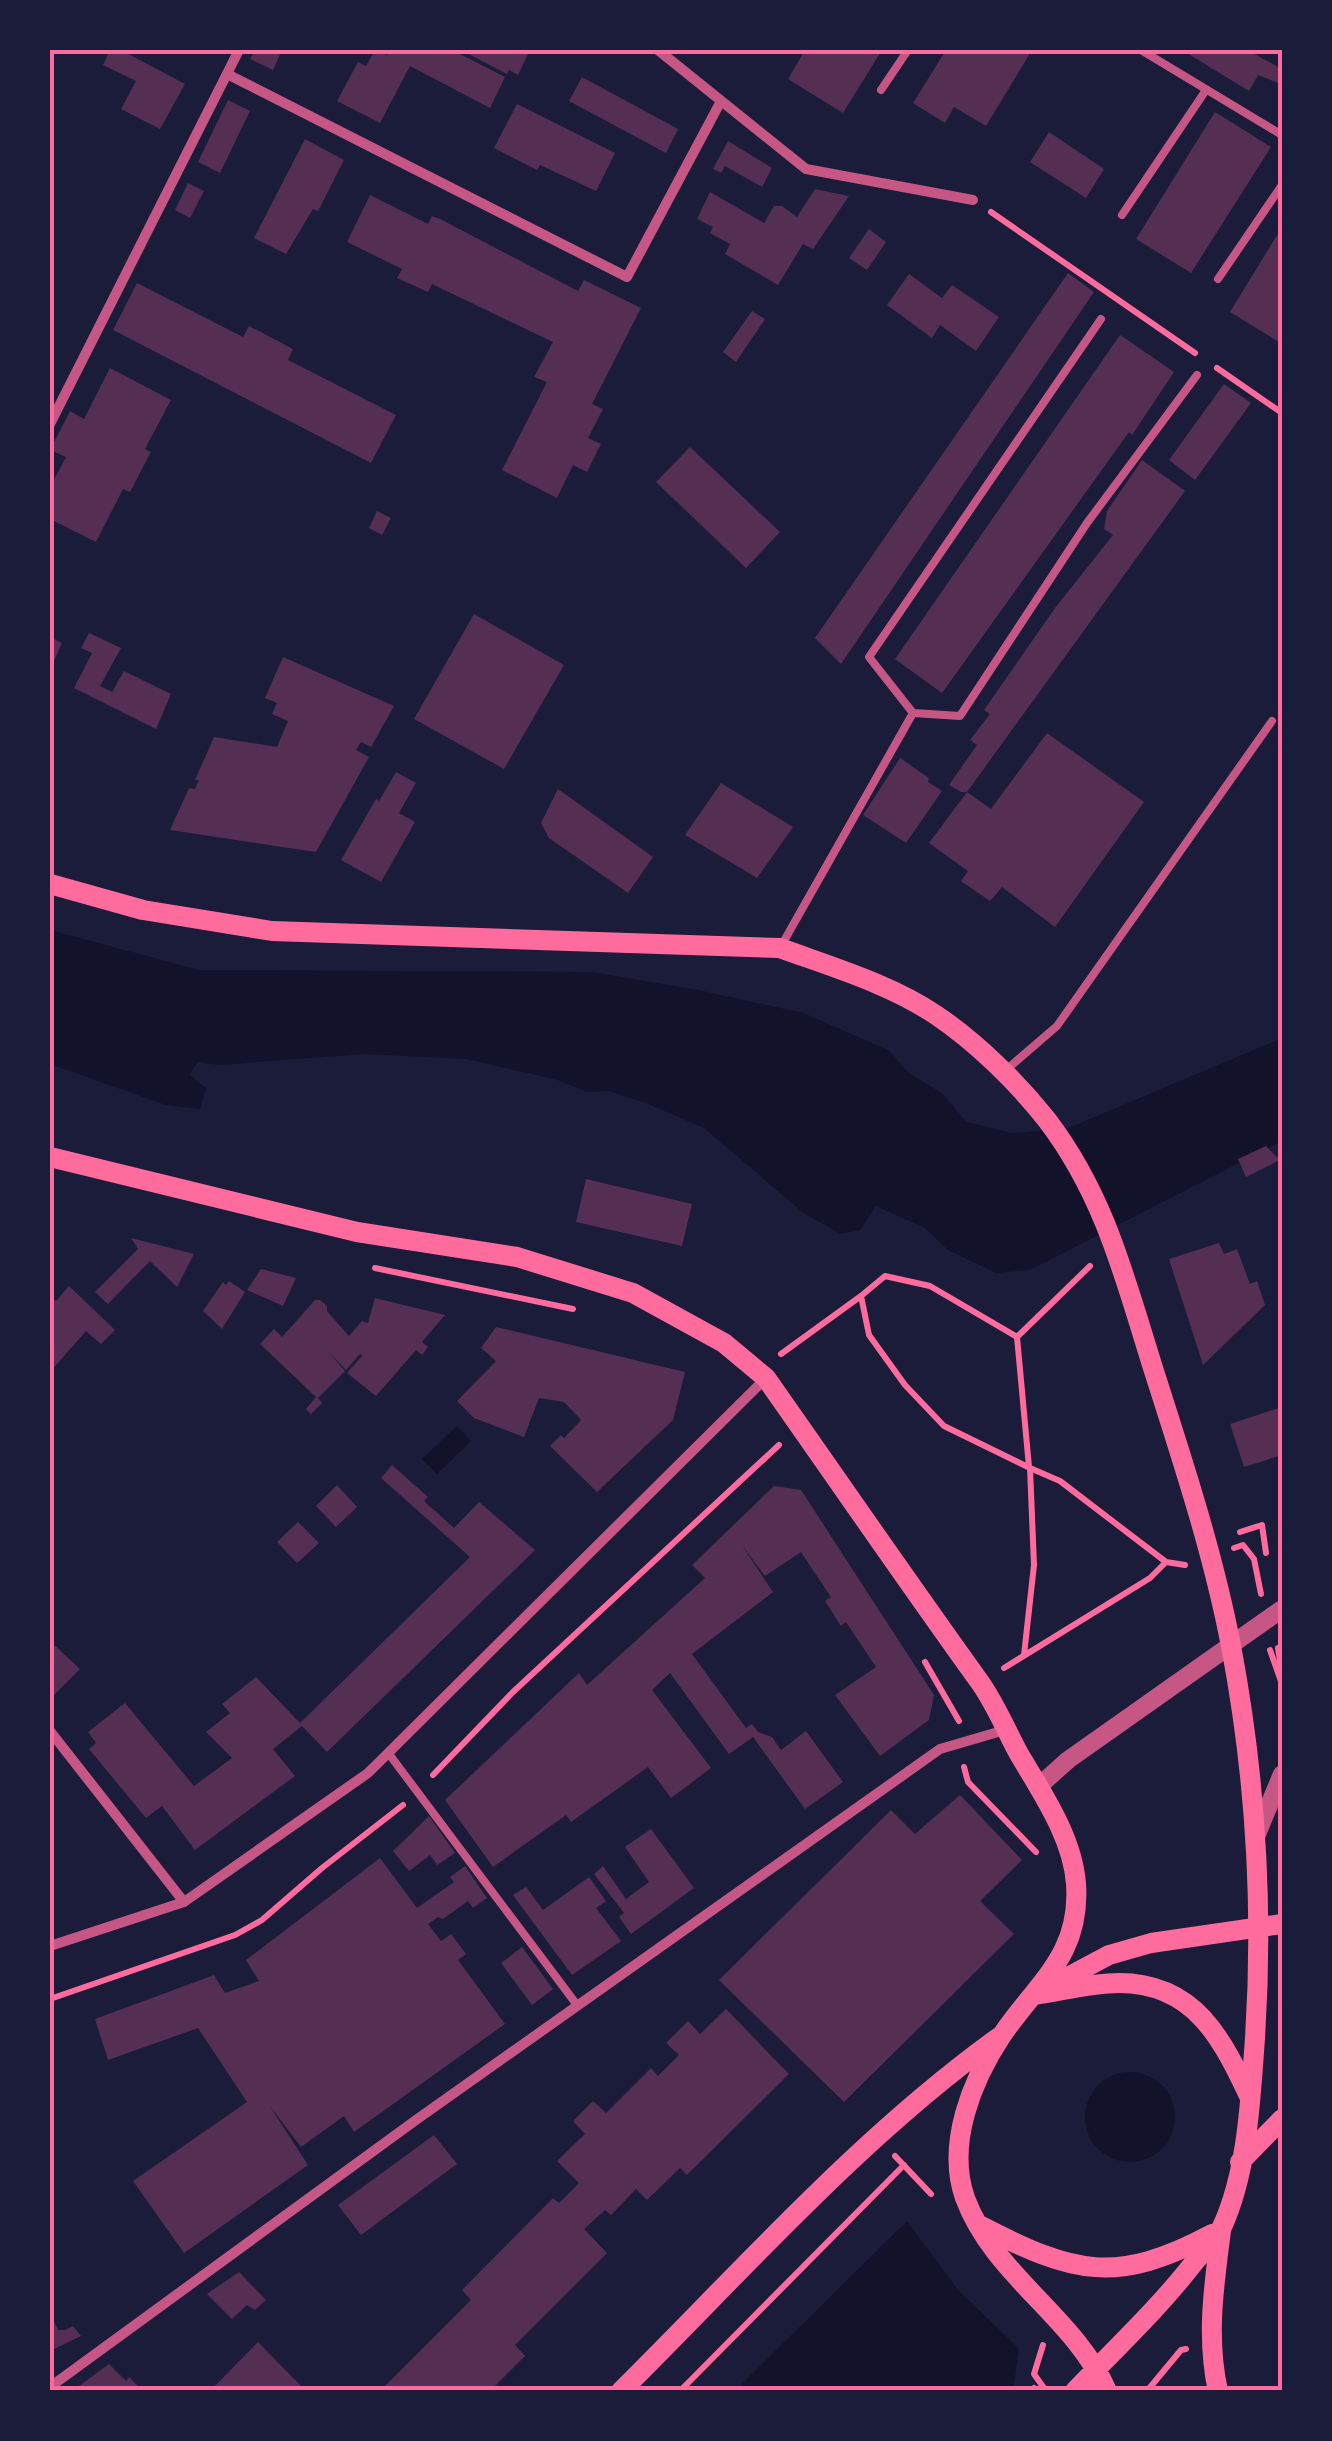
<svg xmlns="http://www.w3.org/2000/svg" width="1332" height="2441" font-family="Poppins,sans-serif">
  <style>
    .water { fill: #12122b }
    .building { fill: #542f53 }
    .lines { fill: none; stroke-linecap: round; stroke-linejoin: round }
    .path { stroke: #ff6b9d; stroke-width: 6 }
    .service { stroke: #c65784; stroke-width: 8 }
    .minor { stroke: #c65784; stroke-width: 10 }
    .tertiary { stroke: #c65784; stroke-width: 18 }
    .secondary { stroke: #ff6b9d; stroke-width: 20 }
    .neatline { fill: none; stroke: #ff6b9d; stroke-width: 4 }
  </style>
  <rect width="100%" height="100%" fill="#1b1b3a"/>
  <path class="water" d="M50 930 199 970 592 972 698 990 803 1013 888 1050 909 1073 943 1094 966 1122 1012 1133 1066 1129 1282 1038V1141L1030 1270 996 1273 948 1250 925 1228 876 1206 860 1230 841 1234 805 1214 704 1128 646 1103 608 1091 587 1092 558 1080 467 1059 363 1054 219 1065 198 1062 189 1074 206 1088 200 1109 166 1105 50 1064Z
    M457 1426 471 1441 437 1474 422 1459Z
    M1085 2117a45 45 0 1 1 90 0a45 45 0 1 1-90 0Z
    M907 2221 958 2290 1019 2349 1013 2391H735Z"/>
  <path class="building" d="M110 50H121L185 84 160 129 121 109 136 81 103 65Z
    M255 50H282L273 70 250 59Z
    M375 50 387 55 390 50H452L505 77 490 108 410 66 380 123 337 101 358 62 366 66Z
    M461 50H496L503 54 505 50H530L518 75 509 70 507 74Z
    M805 50H882L843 113 788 79Z
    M946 50H1032L986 126 954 107 945 123 913 103Z
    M1182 50H1247L1282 69V74L1278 83 1258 75 1249 91Z
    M582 77 678 129 666 153 569 101Z
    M228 100 250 111 220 173 198 162Z
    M517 104 615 153 596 191 540 165 537 170 494 148Z
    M1215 112 1271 147 1191 273 1136 239Z
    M1049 132 1104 169 1086 198 1030 162Z
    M305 139 344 160 318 211 313 209 286 254 254 238Z
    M728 141 772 168 762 187 725 166 721 173 713 169Z
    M188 183 204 191 190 218 175 210Z
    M815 189 849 196 813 249 803 244 778 285 725 254 730 244 710 233 713 227 697 219 710 192 764 223 774 206H782L797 217Z
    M370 195 428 224 432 216 440 219 578 291 584 280 641 308 592 404 603 409 588 438 601 444 587 472 573 465 557 498 502 470 547 382 534 377 553 342 432 284 428 292 397 278 402 269 347 242Z
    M1282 227V344L1230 312Z
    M869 229 886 242 867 270 849 258Z
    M1068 273 1094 292 841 664 815 638Z
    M909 274 942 298 952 285 999 317 976 351 940 325 932 338 887 305Z
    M137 283 243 337 249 326 293 349 288 360 396 415 371 463 113 330Z
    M752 311 765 319 736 362 723 352Z
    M1120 335 1174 372 1132 435 1129 432 942 693 895 659Z
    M110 368 171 400 145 449 151 452 130 492 123 489 96 542 50 519V487L66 457 50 450 70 411 84 419Z
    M1224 384 1251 403 1195 480 1169 460Z
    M690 447 780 532 746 568 656 482Z
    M1142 460 1185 491 967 792 991 809 1047 733 1144 802 1055 927 1002 887 990 901 961 881 968 871 929 843 967 792H961L949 785 977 745 970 740 990 714 984 710 1055 608 1113 535 1104 529 1107 511Z
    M377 511 391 518 382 535 369 528Z
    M474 614 564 665 504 769 414 719Z
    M89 633 121 648 100 686 112 692 124 671 171 694 156 729 74 688 92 653 81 648Z
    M50 637 62 643 50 670Z
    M283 657 394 706 371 747 361 742 356 750 369 757 316 852 170 830 189 788 195 789 199 780H195L214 737 277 747 288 721 272 714 277 703 265 698Z
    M900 758 929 778 928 782 942 791 906 843 863 815Z
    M396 772 416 783 399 813 415 822 381 882 341 860 376 799 379 801Z
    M721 783 793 827 757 878 685 835Z
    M558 789 653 857 628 893 549 838 541 823Z
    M1266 1146 1280 1160 1246 1177 1238 1159Z
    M586 1179 692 1204 682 1246 576 1222Z
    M131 1238 194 1254 177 1287 150 1261 108 1304 95 1292 138 1249Z
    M1219 1243 1224 1254 1237 1249 1250 1284 1257 1281 1265 1305 1203 1365 1169 1259Z
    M261 1269 296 1278 283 1306 247 1290Z
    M229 1281 245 1292 222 1329 203 1311 223 1282 226 1285Z
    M69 1286 115 1330 101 1344 86 1331 50 1372V1296L56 1301Z
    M375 1298 445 1315 422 1342 428 1347 422 1355 416 1350 376 1396 347 1373 362 1356 360 1354 346 1370 327 1350 345 1371 318 1398 322 1403 311 1414 306 1409 316 1397 260 1344 274 1329 282 1337 315 1300H320L327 1306V1311L349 1336 362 1321 368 1323Z
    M496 1327 685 1372 673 1420 597 1492 550 1446 561 1435 564 1438 581 1420 564 1402 539 1398 524 1437 474 1418 457 1401 496 1361 481 1348Z
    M1282 1407V1455L1244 1467 1230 1424Z
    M392 1465 428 1497 424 1501 454 1528 479 1502 535 1550 327 1752 302 1726 273 1749 295 1776 195 1850 162 1806 146 1818 89 1749 96 1743 88 1732 125 1703 194 1786 232 1758 206 1732 230 1713 222 1704 256 1677 300 1723 470 1557 381 1478Z
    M337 1485 357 1507 336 1527 316 1506Z
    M774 1486 801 1490 934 1695 929 1720 880 1756 835 1695 876 1667 846 1622 841 1626 825 1601 831 1597 801 1552 765 1576 741 1544 773 1592 692 1654 746 1728 752 1724 758 1732 772 1737 781 1750 806 1731 843 1782 805 1809 753 1737 729 1754 670 1673 652 1690 711 1768 671 1798 648 1767 571 1822 566 1815 493 1867 445 1800 579 1673 587 1685 705 1578 692 1565Z
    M298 1522 319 1543 297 1563 277 1542Z
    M50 1641 80 1669 50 1699Z
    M960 1795 1022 1860 980 1901 1014 1934 844 2102 719 1980 891 1810 915 1834Z
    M429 1816 455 1853 437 1865 430 1855 409 1871 393 1851Z
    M651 1829 694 1888 631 1934 619 1917 624 1913 594 1874 603 1866 626 1899 649 1882 625 1847Z
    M380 1858 417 1908 454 1882 450 1877 465 1866 487 1898 473 1908 468 1901 443 1919 438 1917 428 1924 441 1941 451 1934 466 1954 458 1960 505 2024 354 2132 344 2116 301 2147 269 2105 308 2165 184 2253 133 2181 247 2102 198 2028 108 2060 95 2019 214 1975 225 1993 259 1981 246 1960Z
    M589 1877 606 1901 596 1908 621 1941 572 1975 513 1895 526 1887 543 1910Z
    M522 1947 553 1989 532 2005 501 1963Z
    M726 2009 789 2074 687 2175 680 2168 647 2200 636 2189 611 2215 605 2210 584 2229 607 2253 515 2345 525 2356 490 2391H380L471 2300 462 2290 553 2198 559 2203 579 2183 557 2161 585 2134 573 2121 593 2101 606 2113 651 2068 658 2076 679 2055 666 2043 688 2021 700 2034Z
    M434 2135 457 2164 361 2235 338 2205Z
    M239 2272 266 2300 255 2310 247 2305 232 2319 207 2294Z
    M50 2313 58 2330H65L73 2326 81 2336 50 2351Z
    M258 2342 306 2391H210Z
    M109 2364 126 2381 129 2377 143 2391H72Z"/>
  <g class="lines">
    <path class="path" d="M991 212 1195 353
      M1217 368 1282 413
      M375 1268 573 1309
      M1017 1337 930 1286 885 1276 861 1296 869 1335 905 1385 944 1426 1030 1468
      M781 1354 861 1296
      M1029 1467 1017 1337 1090 1266
      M1240 1532 1262 1525 1266 1553
      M1234 1548 1243 1545 1254 1559 1261 1594
      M1278 1648 1282 1673
      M1270 1650 1282 1684
      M1024 1655 1034 1565 1030 1468 1060 1481 1166 1562 1185 1565
      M925 1662 959 1721
      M1004 1668 1150 1578 1166 1562
      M964 1767 968 1782 1036 1852
      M433 1775 513 1692 779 1445
      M50 1999 235 1935 262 1920 322 1868 403 1805
      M895 2156 931 2194
      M1043 2345 1034 2374 1046 2391
      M680 2391 904 2165
      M1031 2391 1034 2388
      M1147 2391 1181 2350 1186 2349"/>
    <path class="service" d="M1141 50 1282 135
      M881 90 908 50
      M1122 215 1206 90
      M1218 279 1282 185
      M913 713 869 657 1101 319
      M780 948 913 713 960 716 1087 523 1197 375
      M1006 1070 1057 1026 1272 721
      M389 1754 577 2005"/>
    <path class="minor" d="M658 50 806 169 973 200
      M227 74 627 277 721 101
      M50 424 239 50
      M50 1731 184 1902
      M50 1946 184 1902 368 1773 766 1378
      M50 2387 416 2120 940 1749 1005 1730"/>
    <path class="tertiary" d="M1038 1787 1068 1760 1282 1609
      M1255 1839 1282 1774"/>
    <path class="secondary" d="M50 884 143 910 272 931 780 948C832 967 890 984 936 1015 976 1042 1017 1082 1047 1120 1105 1196 1125 1279 1153 1368 1182 1459 1213 1552 1231 1646 1256 1778 1264 1917 1254 2052 1250 2108 1246 2175 1222 2227 1216 2239 1205 2250 1196 2260 1160 2307 1116 2348 1075 2391
      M50 1157 357 1232 517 1257 633 1293 724 1343 766 1378C837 1479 907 1581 979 1681 995 1703 1006 1730 1019 1754 1042 1793 1073 1838 1076 1884 1081 1955 1038 1982 1002 2035 972 2080 946 2144 965 2198 994 2276 1074 2316 1107 2391
      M1049 1987 1109 1955 1151 1943 1282 1924
      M1034 1995C1062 1991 1091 1983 1119 1983 1195 1983 1222 2039 1250 2098
      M1240 2162 1282 2119
      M981 2226C1074 2274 1116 2285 1212 2234
      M621 2391C743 2270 859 2138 999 2037
      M1218 2391C1206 2338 1214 2284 1221 2231"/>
  </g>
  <rect width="1332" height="2441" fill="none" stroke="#1b1b3a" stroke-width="105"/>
  <rect x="52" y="52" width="1228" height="2336" class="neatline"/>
</svg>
